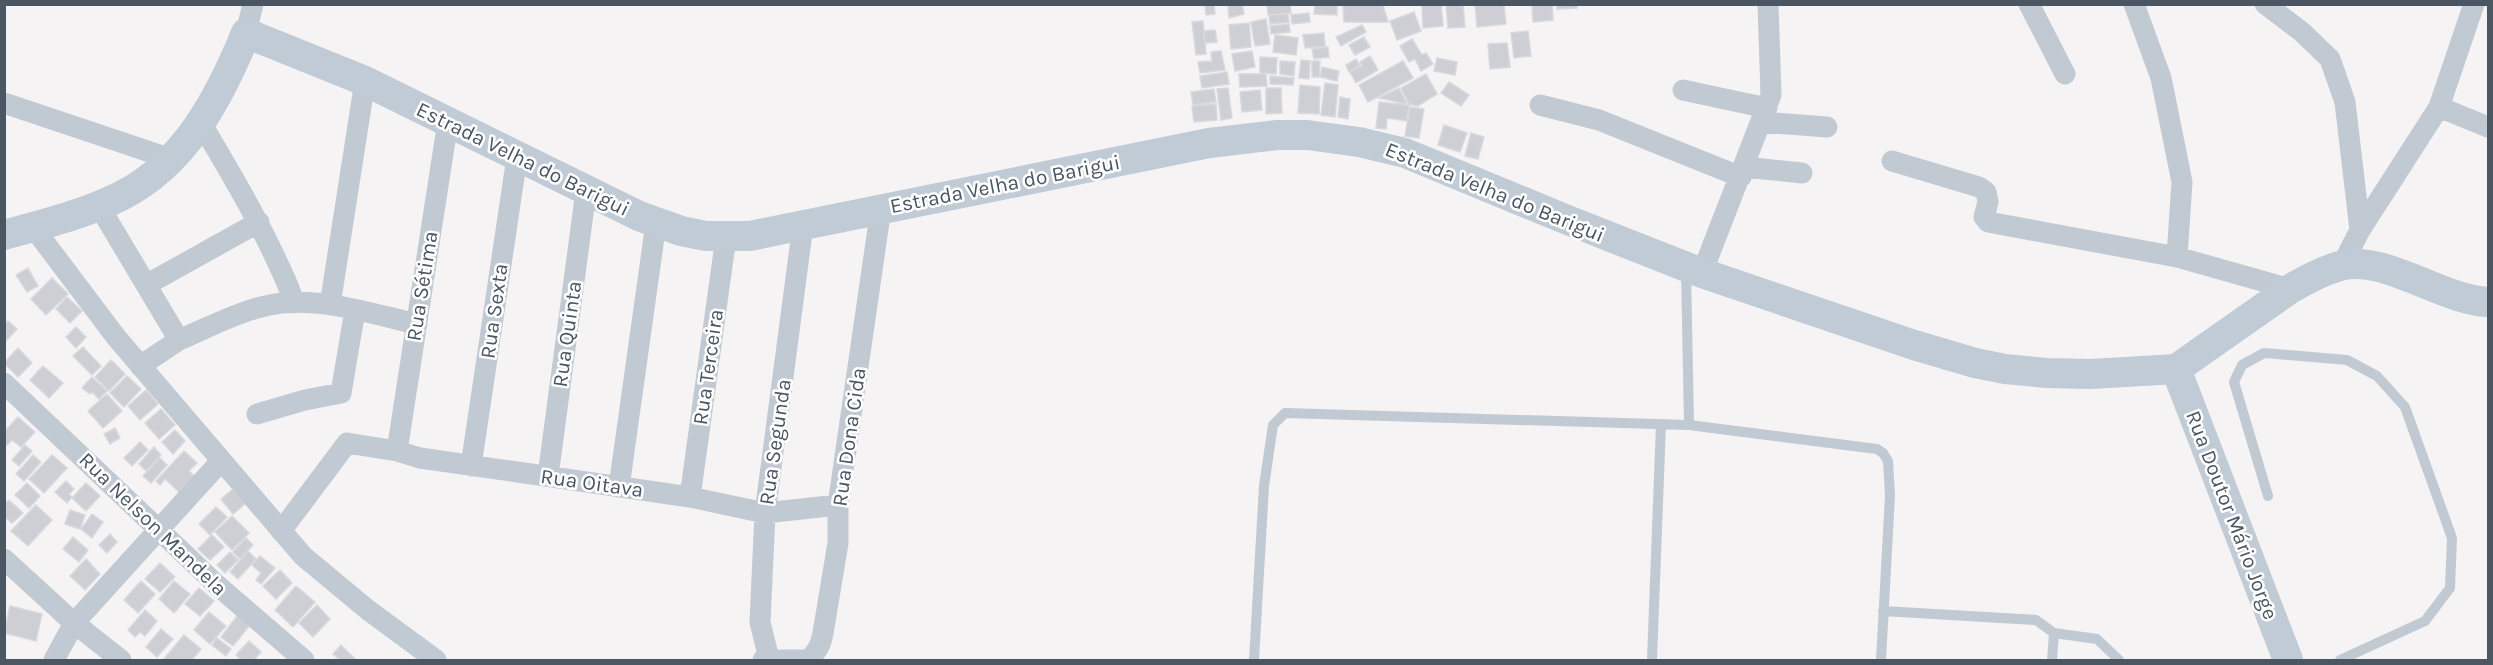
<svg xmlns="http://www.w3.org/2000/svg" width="2493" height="665" font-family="Karla,sans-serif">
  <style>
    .building { fill: #cdcfd5; stroke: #d7d9de; stroke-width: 1.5 }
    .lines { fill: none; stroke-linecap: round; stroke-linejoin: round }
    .lane { stroke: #c1cad2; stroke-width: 10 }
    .street { stroke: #c1cad2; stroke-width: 21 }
    .secondary { stroke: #c1cbd6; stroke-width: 30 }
    .labels { text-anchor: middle; stroke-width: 5; stroke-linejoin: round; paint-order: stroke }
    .street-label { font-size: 21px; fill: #4a5661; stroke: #fff }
  </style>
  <rect width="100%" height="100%" fill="#f5f3f3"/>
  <path class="building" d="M1205 4H1214L1215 14 1206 15Z
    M1228 4H1242L1244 14 1229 18Z
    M1267 4H1290L1291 13 1268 15Z
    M1315 4H1337V15L1314 14Z
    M1343 4 1383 5 1388 22H1344Z
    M1441 4 1443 26 1423 28 1422 5Z
    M1446 4H1463L1465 27 1448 28Z
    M1475 4H1504L1506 24 1477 27Z
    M1532 4H1552L1553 20 1533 22Z
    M1557 4H1577V8L1557 9Z
    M1414 12 1421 31 1397 40 1390 21Z
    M1309 13 1310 22 1292 24 1291 15Z
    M1288 14 1289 22 1270 24 1269 15Z
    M1266 19 1270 44 1255 46 1251 22Z
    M1203 21 1206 54 1196 55 1192 22Z
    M1249 23 1251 47 1231 49 1229 25Z
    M1289 24 1290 32 1271 34 1270 26Z
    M1362 25 1366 32 1341 46 1336 37Z
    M1215 30 1217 42 1205 43 1204 31Z
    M1528 31 1531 56 1514 58 1511 33Z
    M1324 33 1325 46 1305 48 1303 35Z
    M1275 35 1298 38 1296 55 1273 52Z
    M1364 37 1370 47 1355 55 1349 45Z
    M1412 39 1422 55 1426 53 1433 64 1421 71 1415 59 1409 62 1400 46Z
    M1507 43 1510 67 1490 69 1488 44Z
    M1328 47 1329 57 1314 59 1312 49Z
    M1221 51 1225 70 1200 73 1198 62 1212 61 1211 52Z
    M1252 51 1255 67 1235 71 1232 54Z
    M1370 56 1378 70 1356 83 1350 72 1362 66 1360 62Z
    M1260 57 1277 58 1276 74 1260 73Z
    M1437 58 1457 62 1455 75 1434 71Z
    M1356 59 1360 66 1349 72 1346 65Z
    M1301 60 1310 61 1309 79 1299 78Z
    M1280 61 1295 62 1294 76 1280 74Z
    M1312 61H1320L1319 77H1312Z
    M1403 61 1413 78 1368 102 1359 85Z
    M1322 67 1339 71 1337 81 1320 77Z
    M1227 72 1229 84 1202 88 1200 76Z
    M1239 74H1266L1267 86 1240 87Z
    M1426 74 1437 94 1418 106 1409 104 1401 88Z
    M1270 76 1294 78 1293 85 1270 84Z
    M1449 82 1469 95 1461 106 1441 93Z
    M1325 83 1338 85 1335 117 1321 115Z
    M1300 85 1320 87 1319 114 1298 113Z
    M1228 88 1232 118 1221 120 1217 89Z
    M1266 88H1281L1282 113 1266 114Z
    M1399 88 1407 104 1379 98Z
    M1214 89 1216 102 1193 105 1191 92Z
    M1260 90 1262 110 1242 112 1240 92Z
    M1340 97 1350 99 1348 119 1338 117Z
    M1379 102 1409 105 1407 121 1387 118 1386 129 1376 128Z
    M1216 104 1217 120 1194 122 1192 106Z
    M1410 107 1424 109 1419 138 1405 136Z
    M1444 125 1467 133 1460 152 1438 145Z
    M1471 133 1484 137 1478 159 1465 156Z
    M28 268 38 286 27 292 16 275Z
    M52 278 68 294 46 315 31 299Z
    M67 297 82 311 70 323 56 309Z
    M8 321 17 329 4 343V325Z
    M76 327 86 337 76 348 66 337Z
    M83 347 101 366 92 375 73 356Z
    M18 348 32 363 18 377 4 363Z
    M111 360 125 374 109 391 95 377Z
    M43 366 63 383 49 398 30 380Z
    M127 376 141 389 124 407 110 393Z
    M92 377 107 391 99 399 92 392 90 394 82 388Z
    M146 390 158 404 140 420 128 406Z
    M107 394 122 411 103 428 88 411Z
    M161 409 175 425 159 439 145 423Z
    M18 417 35 432 21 447 12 440 7 445 4 442V432Z
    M115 428 120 438 110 444 104 434Z
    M175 430 185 441 173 454 162 442Z
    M140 442 148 450 132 466 124 458Z
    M25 445 32 451 19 466 12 460Z
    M154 447 161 455 146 471 139 464Z
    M184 451 197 463 189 471 194 476 179 492 165 479 160 485 156 481Z
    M33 455 41 462 24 481 16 474Z
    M52 455 67 468 44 493 29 479Z
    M160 458 167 465 151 483 143 476Z
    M66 481 74 489 69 494 72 497 67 503 55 492Z
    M27 483 40 496 29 508 15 495Z
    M86 483 100 496 86 511 72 498Z
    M233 489 245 504 233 514 221 499Z
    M9 500 23 513 12 523 4 516V505Z
    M36 505 52 520 28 546 11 531Z
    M216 507 227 517 210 535 199 524Z
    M70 510 85 515 80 529 65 524Z
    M92 514 103 522 92 538 81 529Z
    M232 516 249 533 232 550 215 532Z
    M110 534 117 542 107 553 99 545Z
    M212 535 224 547 210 560 198 549Z
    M73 537 88 550 79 562 63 549Z
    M246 538 253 545 240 559 233 552Z
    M248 551 256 559 238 579 230 572Z
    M230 552 238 560 225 573 217 565Z
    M260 556 275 568 261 584 256 580 261 573 252 565Z
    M86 559 100 574 85 590 70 576Z
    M160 563 175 577 160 592 145 579Z
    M280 570 292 583 276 599 263 586Z
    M141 581 155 594 138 613 124 600Z
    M174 581 190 594 174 613 159 599Z
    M296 586 315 602 293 627 275 610Z
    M199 588 214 601 200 616 185 604Z
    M317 605 330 619 313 637 299 623Z
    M10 606 42 614 36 641 4 633Z
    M145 610 157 621 145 636 140 632 135 637 128 630Z
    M209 612 226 626 210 644 194 630Z
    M237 616 250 625 233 646 221 637Z
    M161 629 173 639 157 657 146 647Z
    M184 635 201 649 192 660H163Z
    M217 638 231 649 226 656 212 645Z
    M249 641 261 652 254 660H241L236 655Z
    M341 645 356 660H340L333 654Z"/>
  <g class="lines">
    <path class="lane" d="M1686 270 1689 425
      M2268 496 2234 382 2242 365 2264 353 2347 360 2377 376 2405 407 2452 538 2450 588 2425 621 2340 660
      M1883 611 2036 620 2054 633 2097 639 2119 660
      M1254 660 1264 486 1273 425 1285 413 1689 425 1877 449 1883 453 1888 461 1890 495 1881 660
      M1652 660 1661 424
      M2052 660 2054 633"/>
    <path class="street" d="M2029 4 2065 74
      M2134 4 2161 78 2182 182 2177 257
      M2265 4 2302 32 2330 59 2345 102 2360 230
      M246 33 253 4
      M1683 90 1767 108
      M4 103 171 159
      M1540 105 1599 120 1741 177
      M2439 107 2488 127
      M1762 122 1827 127
      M201 123C236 182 270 239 295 303
      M1892 161 1979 187 1986 192 1988 202 1984 217 1988 222 2177 257 2290 289
      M1745 167 1802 173
      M99 206 179 340C205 329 233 314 261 307 312 293 367 313 417 324
      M33 227 116 337 303 556 368 610 436 660
      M2342 265 2360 230 2439 107 2474 4
      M1702 273 1771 95 1768 4
      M146 285 259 222
      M330 305 365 81
      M140 366 179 340
      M4 383 217 585 304 660
      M257 414 305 400 341 393 355 310
      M397 451 448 121
      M471 466 517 157
      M548 476 586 191
      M619 487 656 223
      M690 497 726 237
      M281 531 347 443 397 451 420 458 690 497 765 513 838 505
      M4 559 74 623 121 660
      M769 659 760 622 765 513 803 225
      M54 660 74 623 221 461
      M763 660H808
      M808 660C817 652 821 645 823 633L838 543V505L881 208"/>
    <path class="secondary" d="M4 235C44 224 85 214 121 196 185 164 220 97 246 33L365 81 639 216 681 231 706 236H750L1209 143 1277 135H1307L1359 142 1405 153 1565 219 1702 273 1914 345 1975 363 2005 369 2047 373 2091 374 2176 369 2290 289C2306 280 2322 271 2340 266 2385 254 2441 300 2488 302
      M2176 369 2288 660"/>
  </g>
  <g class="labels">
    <g class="street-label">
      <text transform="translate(523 159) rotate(26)" y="7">Estrada Velha do Barigui</text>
      <text transform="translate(1005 184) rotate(-11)" y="7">Estrada Velha do Barigui</text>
      <text transform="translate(1495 192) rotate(22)" y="7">Estrada Velha do Barigui</text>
      <text transform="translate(422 286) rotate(-81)" y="7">Rua Sétima</text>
      <text transform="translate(494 311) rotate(-82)" y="7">Rua Sexta</text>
      <text transform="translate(567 334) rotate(-82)" y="7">Rua Quinta</text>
      <text transform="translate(708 367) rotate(-82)" y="7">Rua Terceira</text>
      <text transform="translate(849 437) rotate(-82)" y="7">Rua Dona Cida</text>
      <text transform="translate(775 442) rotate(-82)" y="7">Rua Segunda</text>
      <text transform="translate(592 483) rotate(8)" y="7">Rua Oitava</text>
      <text transform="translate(2232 515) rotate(69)" y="7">Rua Doutor Mário Jorge</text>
      <text transform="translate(153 524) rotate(44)" y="7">Rua Nelson Mandela</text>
    </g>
  </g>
  <rect width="2493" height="665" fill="none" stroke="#4a5661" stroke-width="12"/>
</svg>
